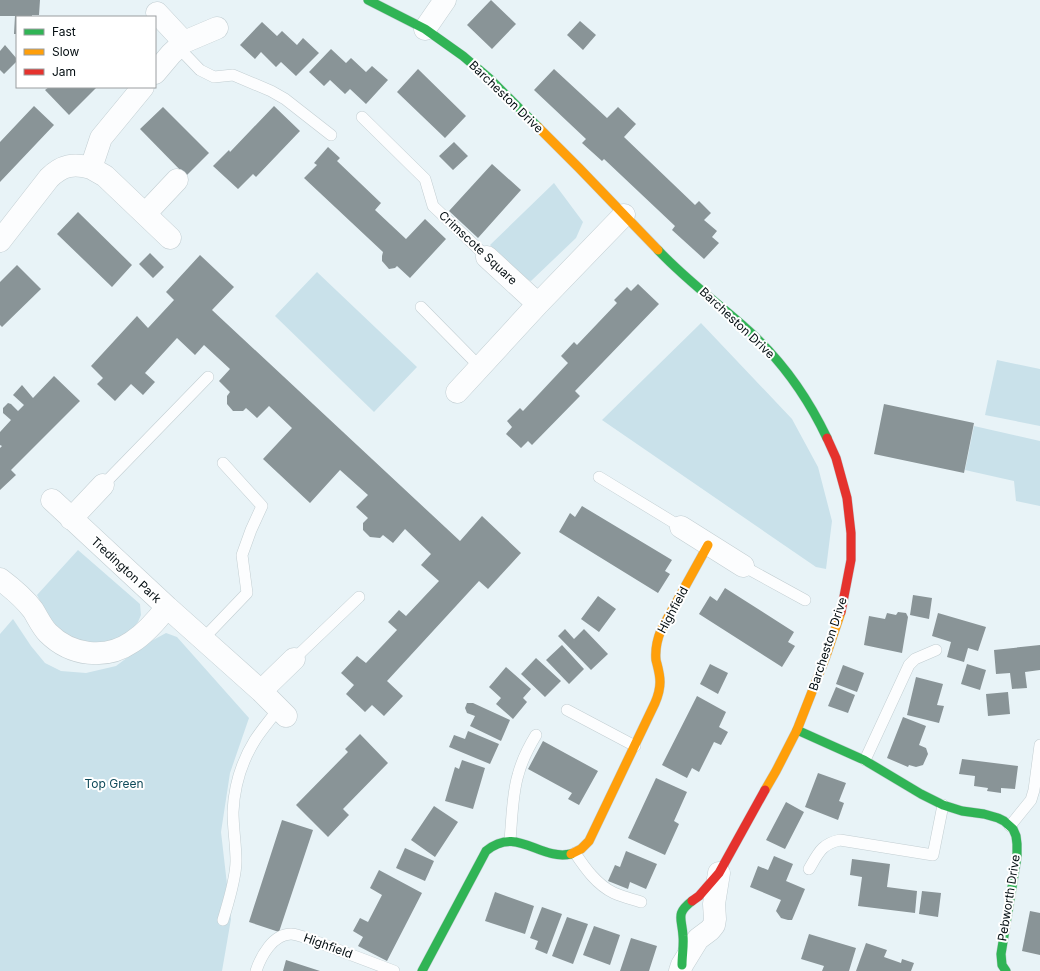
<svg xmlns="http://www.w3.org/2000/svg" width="1040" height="971" font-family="Inter,sans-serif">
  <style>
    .green { fill: #c9e1ea }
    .building { fill: #899497 }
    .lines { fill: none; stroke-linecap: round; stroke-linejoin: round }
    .lane-casing { stroke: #c2ced2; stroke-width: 12 }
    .street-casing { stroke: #c2ced2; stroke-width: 23 }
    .fast-casing { stroke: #c2ced2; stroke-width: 10 }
    .slow-casing { stroke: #c2ced2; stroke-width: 10 }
    .jam-casing { stroke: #c2ced2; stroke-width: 10 }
    .lane { stroke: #fcfdfe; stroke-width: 11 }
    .street { stroke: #fcfdfe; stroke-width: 22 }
    .fast { stroke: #30b455; stroke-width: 9 }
    .slow { stroke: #ff9f0a; stroke-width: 9 }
    .jam { stroke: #e5322d; stroke-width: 9 }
    .labels { text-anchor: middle; stroke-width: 4; stroke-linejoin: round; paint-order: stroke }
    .street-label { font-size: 12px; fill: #030d11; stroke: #fff }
    .park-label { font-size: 12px; fill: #0e4959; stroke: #fff }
  </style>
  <rect width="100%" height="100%" fill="#e8f3f7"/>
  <path class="green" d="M554 183 583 222 576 238 531 281 518 275 490 245Z
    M317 272 417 367 374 412 275 316Z
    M701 323 792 419 818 467 832 521 826 569 816 567 602 420Z
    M997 360 1040 369V426L985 415Z
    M974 426 1040 441V506L1016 501 1014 481 965 470Z
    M78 550 140 604 141 615 138 622 130 632 116 641 77 646 55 630 37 595Z
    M13 619 31 646 45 663 61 671 86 673 116 666 144 645 166 633 177 637 249 718 230 773 221 832 231 919 222 971H0V634Z"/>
  <path class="building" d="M0 0H40L39 15H32V17H17V34H14L15 16H0Z
    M491 0 516 24 492 49 467 25Z
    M580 21 596 35 583 50 567 35Z
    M262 22 277 36 282 31 297 45 303 38 319 53 296 76 281 62 276 67 261 52 255 59 240 45Z
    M5 45 17 59V61L4 74 0 70V51Z
    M331 49 346 63 351 58 366 72 372 66 388 80 366 104 350 89 345 94 330 80 324 86 309 72Z
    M418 69 466 116 445 138 397 92Z
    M554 69 607 118 618 107 636 124 624 137 695 205 699 201 711 213 704 220 717 231 712 237 719 243 704 259 672 230 675 226 604 159 602 161 582 143 586 139 534 90Z
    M49 87H97L69 115 45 90Z
    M34 106 54 125 0 182V142Z
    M274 106 300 131 256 177 253 174 238 189 213 166 229 150 230 152Z
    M163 107 209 153 186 176 140 129Z
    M454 142 468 156 453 170 439 156Z
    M328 147 340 158 337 161 381 203 375 210 406 239 425 219 446 239 410 278 397 266 395 268 389 269 382 261V256L383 252 304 178 317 165 314 163Z
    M492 164 521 190 478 238 449 211Z
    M78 212 132 265 112 287 57 234Z
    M150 253 164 267 153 278 139 264Z
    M200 255 234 287 212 310 460 541 482 516 521 553 488 589 479 581 387 681 403 696 384 716 372 705 365 712 346 694 354 685 341 673 357 656 366 663 397 630 388 622 399 610 406 616 439 581 421 565 431 554 405 529 393 543 383 535 380 538 370 537 363 530V523L368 518 356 507 368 495 340 470 310 503 263 459 292 428 269 406 257 418 246 408 243 411H233L227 404V396L230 392 219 381 230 369 204 345 195 355 177 338 145 373 155 382 143 395 131 384 115 401 97 384 103 378 91 366 137 316 148 328 174 300 166 292Z
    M17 265 41 289 2 327 0 325V282Z
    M638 284 659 304 575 391 580 396 532 445 528 441 521 448 506 434 512 427 507 421 520 408 523 411 568 363 561 356 574 342 577 345 617 303 614 300 627 287 631 291Z
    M54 376 80 401 11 470 16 475 0 490V448L2 446 0 445V432L11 420 3 413V408L8 403 11 404 18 411 24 405 13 395 22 385 33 398Z
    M884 404 974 423 964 473 874 454Z
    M582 506 672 560 665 571 670 574 658 593 559 532 570 513 575 517Z
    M725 588 794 632 788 642 795 646 782 667 699 614 710 596 717 601Z
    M913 595 932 598 929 619 910 615Z
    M598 596 616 609 599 632 581 619Z
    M898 612 906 613 908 617 902 653 864 645 869 616 885 619 887 613 896 615Z
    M938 613 986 627 978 651 968 648 964 662 947 657 951 642 932 636Z
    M565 629 574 639 584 629 608 654 591 670 558 636Z
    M562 645 584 669 569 684 546 660Z
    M1040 645V670L1025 672 1027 688 1012 689 1010 673 996 674 994 650Z
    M536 658 561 681 545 697 521 674Z
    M710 664 728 673 718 694 700 684Z
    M967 664 986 670 980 690 961 684Z
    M843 665 864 673 857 692 836 684Z
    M506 667 531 689 523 698 527 702 513 719 496 704 501 698 489 687Z
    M916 677 943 684 937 705 944 706 939 723 907 715Z
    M836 687 855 695 848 713 828 706Z
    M1008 692 1010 714 988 716 986 694Z
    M697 696 726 712 719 727 728 732 721 745 714 742 699 772 692 768 687 778 662 765Z
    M467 703H473L510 720 501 741 470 726 475 716 467 713 465 708Z
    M903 717 926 726 919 745 926 748 928 754 923 765 916 767 909 765 908 767 887 758Z
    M468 731 499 744 490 764 449 747 454 735 465 739Z
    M360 734 388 763 343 809 349 815 328 837 296 805 348 752 345 749Z
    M543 741 598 771 579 805 568 799 572 793 528 769Z
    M962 759 1018 766 1015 789 1001 788V793L987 791 988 788 974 786 975 776 959 774Z
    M462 760 485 768 473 809 445 801 455 767 459 769Z
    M818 773 846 783 839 801 844 803 838 820 805 807Z
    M656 778 687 792 674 821 679 824 665 855 628 838Z
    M786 802 804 812 785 849 766 840Z
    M434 806 458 822 435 857 411 840Z
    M282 820 313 830 279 932 249 922Z
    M405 848 434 861 425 881 396 868Z
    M626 851 657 864 646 889 630 882 628 889 608 881 615 865 620 867Z
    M774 856 793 864 786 881 805 889 792 920H788L781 918 776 911 781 900 750 887 758 866 768 870Z
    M852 859 890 864 887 887 917 891 915 913 858 906 862 877 850 875Z
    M379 870 422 893 387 961 358 946 363 937 353 931 360 918 368 922 382 895 370 888Z
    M922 891 941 893 938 917 919 914Z
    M495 892 534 906 525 934 485 921Z
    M542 907 562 914 547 954 535 949 538 941 530 938Z
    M1030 911 1040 913V955L1022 951Z
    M567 917 588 924 573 964 552 956Z
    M594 926 620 935 610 965 583 955Z
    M809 934 856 948 849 971H822L824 966 801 959Z
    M631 938 657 946 649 971H620Z
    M866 943 887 950 884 957 901 963 902 959 914 963 911 971H856Z
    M286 960 320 971H283Z"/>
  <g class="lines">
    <defs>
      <path id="lane" d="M178 47 200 70 214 77 233 75 271 91 285 99 331 135
        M362 117 425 179 433 206 487 257
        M421 307 480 367
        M599 477 681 527
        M103 485 208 377
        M743 566 805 600
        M202 640 247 593 242 555 251 530 262 506 223 463
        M294 659 359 597
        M567 710 635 746
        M865 760 909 665 915 659 936 650
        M1010 826 1031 800 1034 790 1040 745
        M510 840C512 820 512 795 518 775 522 760 528 748 536 735
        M575 853C585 868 597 885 614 893 623 897 632 899 641 902
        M809 869C818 854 821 844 840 840L933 855 943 805
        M223 920C228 903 236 879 236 861 236 845 233 828 233 812 234 787 242 761 255 740 262 729 271 719 279 708
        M256 971C261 956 273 934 291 934 295 934 300 936 304 937L394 971"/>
      <path id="street" d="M157 13 184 42
        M425 29 445 0
        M155 73 171 54 184 42 217 28
        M91 168 105 176 170 238
        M145 214 177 180
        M0 241 49 178C62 165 74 163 91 168L101 138 143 87
        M487 257 538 304
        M457 392 538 304 624 215
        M71 519 103 485
        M681 527 743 566
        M0 579C12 588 24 598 33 610 38 618 42 627 48 633 71 656 106 660 132 642 146 633 157 620 167 607L52 500
        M167 607 261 691 286 716
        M261 691 294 659
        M680 971 682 965 698 939 710 930 714 925 715 919 714 904 719 873"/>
      <path id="fast" d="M368 0 425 29 463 56 490 79 538 127
        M658 250C686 280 719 304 749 331 782 361 808 398 827 438
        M797 730 864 760 921 794 943 805 962 811 984 814 998 818 1004 821 1013 829 1016 836 1017 844V857L1001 954 1002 965 1006 971
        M682 965C682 955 684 945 683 936 682 918 675 914 692 901
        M422 971 486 851C517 825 539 861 571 854"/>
      <path id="slow" d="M538 127 579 168 658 250
        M765 790 776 771 797 730 826 656 841 612
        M571 854 581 849 589 841 655 703C658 696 660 689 660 682 660 674 658 668 656 660 655 650 657 640 661 630L708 545"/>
      <path id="jam" d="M827 438 836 458 847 498 851 533V560L841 612
        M692 901 699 896 719 873 765 790"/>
    </defs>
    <use href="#lane" class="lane-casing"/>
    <use href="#street" class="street-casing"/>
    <use href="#fast" class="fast-casing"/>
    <use href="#slow" class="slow-casing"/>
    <use href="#jam" class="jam-casing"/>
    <use href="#lane" class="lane"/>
    <use href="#street" class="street"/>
    <use href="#fast" class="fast"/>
    <use href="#slow" class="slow"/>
    <use href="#jam" class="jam"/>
  </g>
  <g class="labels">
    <g class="street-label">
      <text transform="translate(506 97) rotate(44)" y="4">Barcheston Drive</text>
      <text transform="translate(478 248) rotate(43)" y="4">Crimscote Square</text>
      <text transform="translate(737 323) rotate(43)" y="4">Barcheston Drive</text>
      <text transform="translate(126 570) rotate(43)" y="4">Tredington Park</text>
      <text transform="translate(673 610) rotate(-62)" y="4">Highfield</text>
      <text transform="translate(828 644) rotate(-72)" y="4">Barcheston Drive</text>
      <text transform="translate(1009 898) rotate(-81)" y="4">Pebworth Drive</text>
      <text transform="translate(328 946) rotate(20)" y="4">Highfield</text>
    </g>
    <g class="park-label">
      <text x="114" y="788">Top Green</text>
    </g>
  </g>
  <rect x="16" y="16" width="140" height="72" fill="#ffffff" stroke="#9a9ea0"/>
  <rect x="24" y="29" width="20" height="6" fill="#30b455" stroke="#9a9ea0"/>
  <text x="52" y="36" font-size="12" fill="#030d11">Fast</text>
  <rect x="24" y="49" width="20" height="6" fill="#ff9f0a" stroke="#9a9ea0"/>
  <text x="52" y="56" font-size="12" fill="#030d11">Slow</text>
  <rect x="24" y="69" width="20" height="6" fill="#e5322d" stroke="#9a9ea0"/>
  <text x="52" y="76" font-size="12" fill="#030d11">Jam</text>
</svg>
